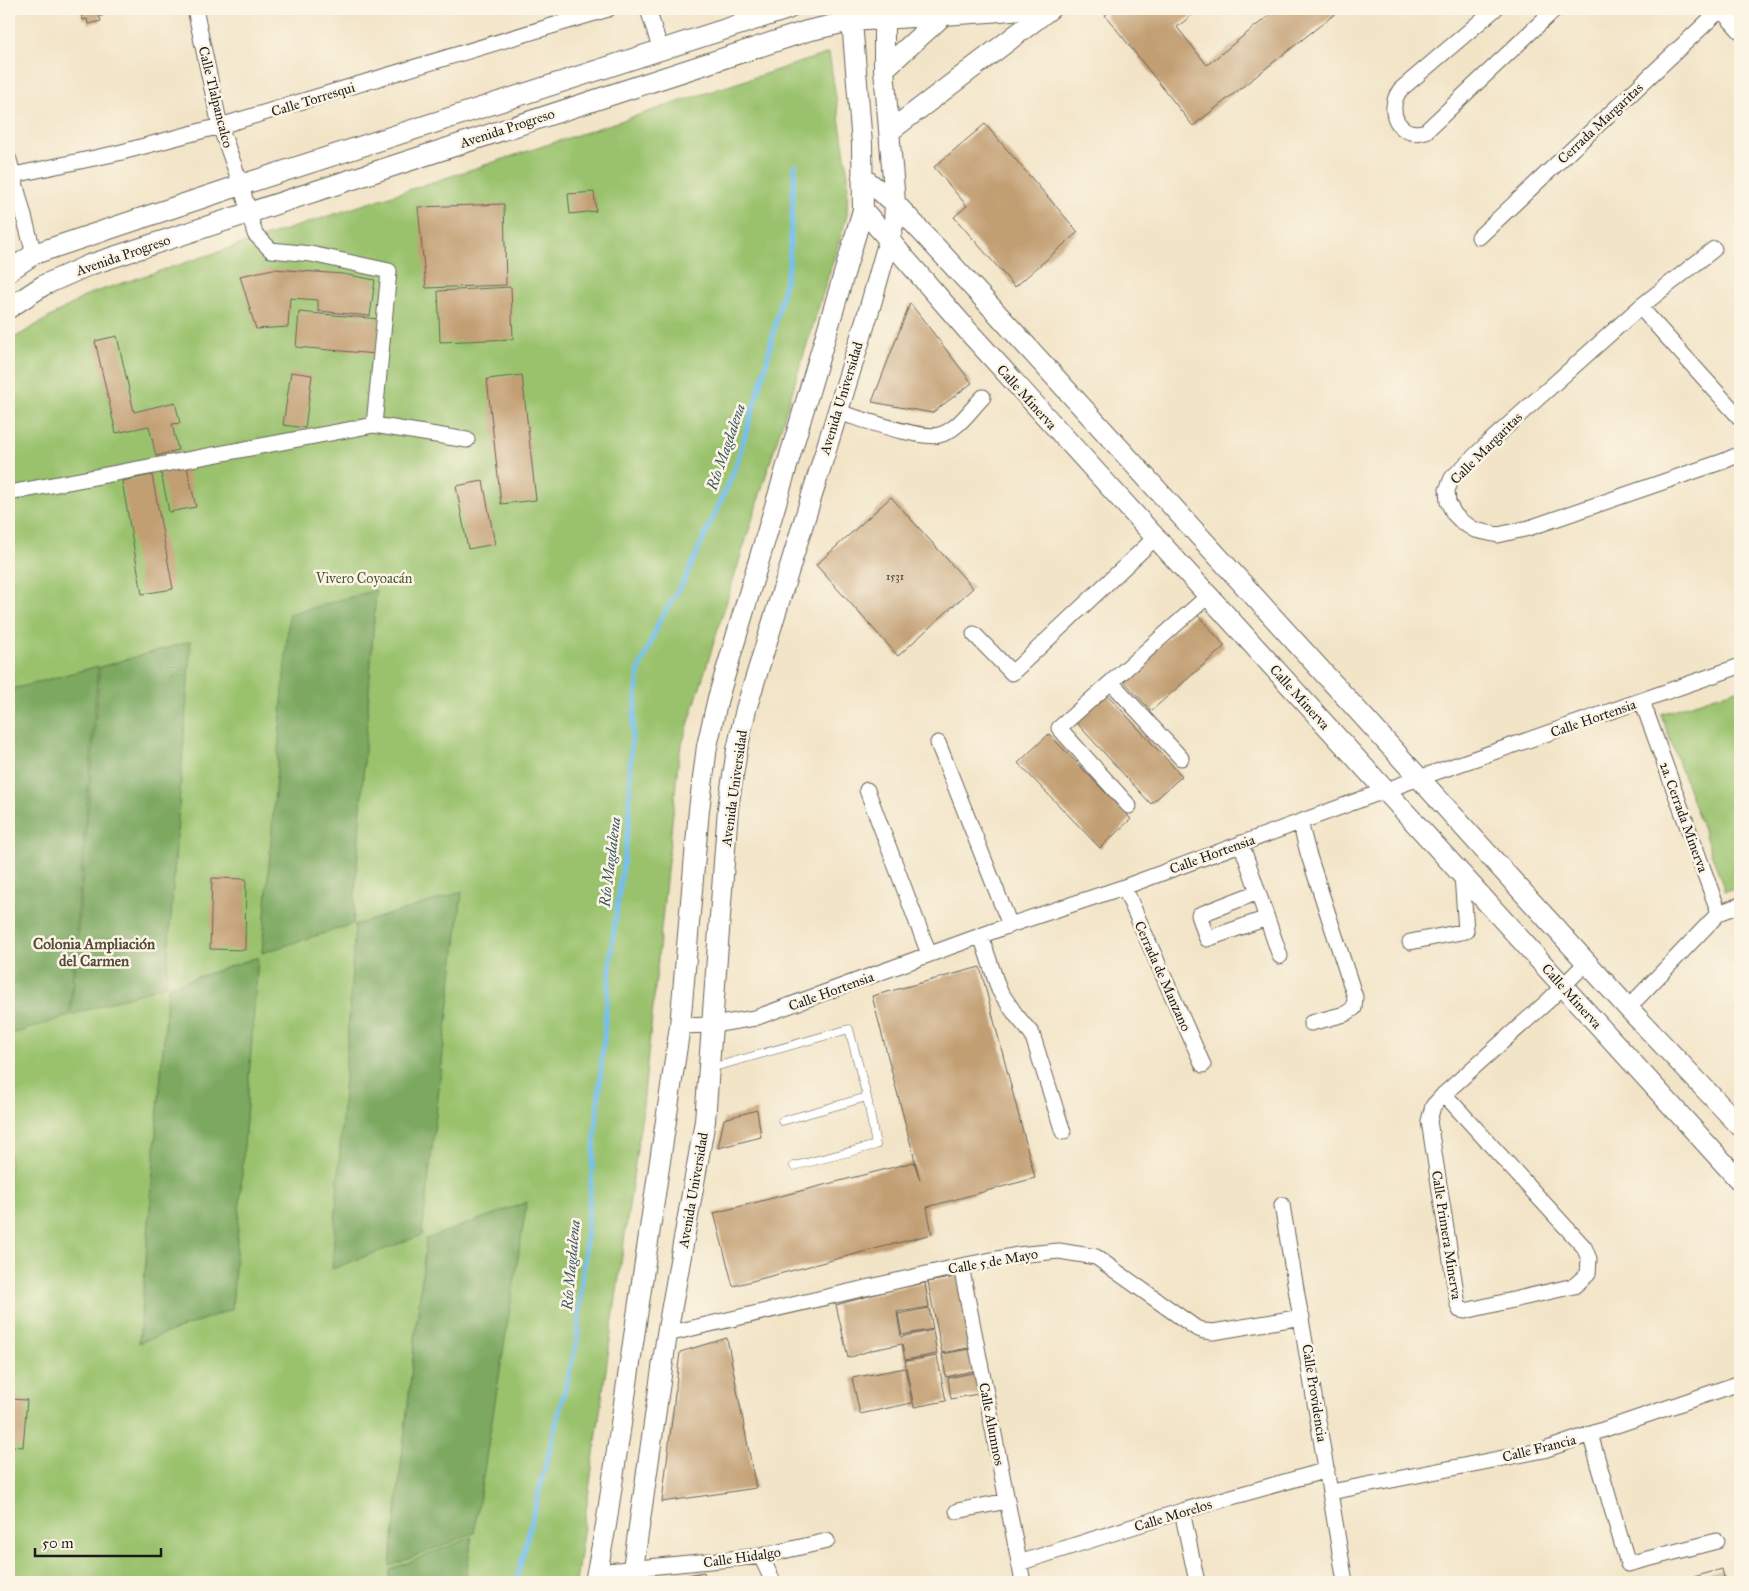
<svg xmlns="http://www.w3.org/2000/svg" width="1749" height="1591" font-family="'IM FELL Great Primer',serif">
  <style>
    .green { fill: #9ac26d; stroke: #5b6f44 }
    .forest { fill: #7ba860; stroke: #4c623e }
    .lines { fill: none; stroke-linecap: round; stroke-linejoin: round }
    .stream { stroke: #75bfee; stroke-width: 5 }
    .building { fill: #c29f73 }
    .lane-casing { stroke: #676258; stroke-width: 9 }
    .street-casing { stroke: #676258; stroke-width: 17 }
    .secondary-casing { stroke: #676258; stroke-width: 22 }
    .lane { stroke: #fff; stroke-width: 8 }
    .street { stroke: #fff; stroke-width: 15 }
    .secondary { stroke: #fff; stroke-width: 20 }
    .labels { text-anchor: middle; stroke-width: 5; stroke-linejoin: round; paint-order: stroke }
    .number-label { font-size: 11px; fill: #463d32 }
    .street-label { font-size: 14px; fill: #1c1c1c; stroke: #fcf5e5 }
    .park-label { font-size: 14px; fill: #485638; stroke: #fcf5e5 }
    .water-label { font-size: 15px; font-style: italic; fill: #3b5566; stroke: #fcf5e5 }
    .neighbourhood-label { font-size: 15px; font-weight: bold; fill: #564a3a; stroke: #fcf5e5 }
  </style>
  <rect width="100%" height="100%" fill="#fcf5e5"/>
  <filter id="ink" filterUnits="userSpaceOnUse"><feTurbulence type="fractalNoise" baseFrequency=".02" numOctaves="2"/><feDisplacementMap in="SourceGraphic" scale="10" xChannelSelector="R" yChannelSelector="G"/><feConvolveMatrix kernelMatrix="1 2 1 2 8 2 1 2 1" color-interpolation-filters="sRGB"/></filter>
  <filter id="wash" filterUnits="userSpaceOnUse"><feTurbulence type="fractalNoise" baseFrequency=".0096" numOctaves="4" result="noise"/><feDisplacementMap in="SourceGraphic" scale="20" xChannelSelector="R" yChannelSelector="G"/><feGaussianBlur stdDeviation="1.12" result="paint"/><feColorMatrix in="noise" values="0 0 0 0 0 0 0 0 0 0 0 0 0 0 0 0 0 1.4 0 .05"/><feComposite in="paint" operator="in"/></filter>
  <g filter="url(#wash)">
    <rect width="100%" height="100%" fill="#f2e4c7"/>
    <path class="green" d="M829 53 848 175 847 216 679 754 642 1114 576 1582H9V341L89 294Z
      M1740 688V886L1725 891 1661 714Z"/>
    <path class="forest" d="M376 590 353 924 262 953 289 614Z
      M191 641 166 985 71 1015 100 667Z
      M98 666 69 1016 9 1035V690Z
      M462 892 422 1235 332 1269 355 925Z
      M258 957 232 1309 139 1343 168 987Z
      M527 1202 474 1533 390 1566 426 1239Z
      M472 1537 465 1582H389L390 1570Z"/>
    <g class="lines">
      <path class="stream" d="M516 1582 577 1342 612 944 629 821 631 746 639 670 660 620 684 581 734 472 765 369 789 265 795 165"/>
    </g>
    <g id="blocks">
      <path class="building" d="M80 9H102L104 15 99 16 101 21 88 24 87 19 83 20Z
        M1113 9H1200L1177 27 1207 65 1277 9H1341L1193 126 1105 15Z
        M985 124 1078 232 1015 287 954 217 967 206 934 167Z
        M594 192 596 211 570 214 568 194Z
        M504 204 506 285 426 288 418 207Z
        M273 269 343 274 375 280 370 316 318 311V300L290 298 288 327 256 329 240 276Z
        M511 287 513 339 440 342 438 291Z
        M910 303 972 383 932 413 872 402Z
        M299 312 379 319 376 354 296 347Z
        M117 336 134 412 175 402 180 423 172 424 178 450 156 456 149 426 116 433 95 341Z
        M291 372 312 375 305 428 283 425Z
        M522 375 536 500 501 504 487 379Z
        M187 467 196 507 169 512 161 472Z
        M152 475 173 589 142 594 122 481Z
        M483 481 495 544 468 549 456 486Z
        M891 497 973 588 898 656 816 565Z
        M1196 613 1225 646 1151 711 1122 679Z
        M1104 691 1182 776 1151 804 1073 719Z
        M1049 734 1131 819 1100 848 1018 763Z
        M212 878 246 879 245 950 210 949Z
        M980 967 1035 1178 927 1207 932 1234 733 1286 714 1213 914 1162 920 1180 872 996Z
        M757 1110 761 1137 718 1148 724 1119Z
        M961 1276 974 1347 942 1353 928 1282Z
        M925 1283 929 1307 897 1312 901 1337 933 1330 937 1354 905 1360 902 1344 872 1350 848 1358 836 1305 894 1289Z
        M929 1308 933 1329 902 1335 898 1314Z
        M727 1338 756 1488 662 1502 680 1352Z
        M975 1348 978 1370 946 1377 942 1354Z
        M937 1356 946 1401 914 1407 905 1361Z
        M905 1368 912 1403 860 1414 852 1378Z
        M978 1372 983 1393 951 1399 948 1378Z
        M9 1399 27 1400 23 1447 9 1446Z
        M1722 1569 1725 1582H1676Z
        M704 1572 706 1582H654V1581Z"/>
    </g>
  </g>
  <g filter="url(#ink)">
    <use href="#blocks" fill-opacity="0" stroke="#676258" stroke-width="1"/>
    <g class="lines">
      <defs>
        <path id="lane" d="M711 1068 849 1029 867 1097 876 1145 794 1166
          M782 1121 867 1097"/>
        <path id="street" d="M195 9 220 126 241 185 255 234 271 250 311 254 389 271 374 425
          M648 9 661 51
          M1495 9 1400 90C1385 111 1399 140 1426 131L1555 9
          M1720 9 1740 31
          M9 160 34 254
          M14 175 118 153 220 126 608 9
          M1479 237 1721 9
          M1714 249 1640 307 1489 442 1452 478 1447 490 1448 502 1454 514 1462 522 1475 530 1498 535 1529 528 1724 461 1740 454
          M1640 307 1740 418
          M837 412C859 418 920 440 939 435 957 431 971 409 983 397
          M9 493 374 425 467 440
          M974 634 1012 673 1155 538
          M1111 682 1059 728 1129 806
          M1642 701 1719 913
          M938 743 1010 925
          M1181 758 1111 682 1208 596
          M867 790 929 954
          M1300 822 1308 853 1355 997 1354 1008 1345 1014 1311 1023
          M1241 843 1280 956
          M1124 887 1203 1065
          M1258 892 1199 915 1207 939 1267 918
          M981 936 999 990 1016 1015 1032 1034 1063 1132
          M1410 942 1466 931 1462 875
          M1628 1008 1719 913 1740 905
          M680 1026 713 1025 755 1018 1010 925 1124 887 1419 778 1740 666
          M1444 1094 1584 1247 1589 1259 1588 1274 1574 1286 1465 1311 1460 1310 1458 1305 1429 1121 1433 1106 1444 1094 1548 1001 1587 962
          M1282 1205 1345 1582
          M961 1266 1023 1582
          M667 1334 961 1266 1017 1255 1059 1251 1096 1257 1196 1328 1204 1331 1213 1332 1302 1317
          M1590 1434 1628 1564 1717 1541
          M1331 1492 1544 1450 1740 1383
          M957 1511 1007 1501
          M1182 1511 1197 1582
          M761 1556 773 1582
          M1019 1563 1182 1511 1327 1470
          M597 1572 761 1556 827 1541"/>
        <path id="secondary" d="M884 69 947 12
          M890 131 1050 9
          M862 177 895 203 993 309 1628 1008 1740 1126
          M863 210 968 331 1740 1181
          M9 271 34 254 241 185 788 9
          M9 308 44 285 89 265 807 31 851 21 989 12 1022 9
          M595 1582 606 1525 680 1026 699 810 707 746 718 698 863 210 862 144 851 9
          M631 1582 667 1334 705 1121 728 808 737 750 746 709 870 307 894 222 895 203 884 69V9"/>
      </defs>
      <use href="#lane" class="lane-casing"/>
      <use href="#street" class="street-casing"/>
      <use href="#secondary" class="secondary-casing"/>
      <use href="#lane" class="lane"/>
      <use href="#street" class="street"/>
      <use href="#secondary" class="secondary"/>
    </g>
  </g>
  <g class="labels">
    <g class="number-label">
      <text x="895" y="580">1531</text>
    </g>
    <g class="street-label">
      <text transform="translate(216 97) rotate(76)" y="5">Calle Tlalpancalco</text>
      <text transform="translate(313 99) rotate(-17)" y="5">Calle Torresqui</text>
      <text transform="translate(1600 123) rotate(-43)" y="5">Cerrada Margaritas</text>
      <text transform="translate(507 128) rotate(-18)" y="5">Avenida Progreso</text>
      <text transform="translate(123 255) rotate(-19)" y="5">Avenida Progreso</text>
      <text transform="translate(1027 397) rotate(48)" y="5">Calle Minerva</text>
      <text transform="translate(841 398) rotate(-73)" y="5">Avenida Universidad</text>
      <text transform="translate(1486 448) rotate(-45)" y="5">Calle Margaritas</text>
      <text transform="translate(1300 697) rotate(48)" y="5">Calle Minerva</text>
      <text transform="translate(1593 718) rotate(-19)" y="5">Calle Hortensia</text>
      <text transform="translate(734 788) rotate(-82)" y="5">Avenida Universidad</text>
      <text transform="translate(1684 817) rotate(70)" y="5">2a. Cerrada Minerva</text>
      <text transform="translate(1212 854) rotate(-20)" y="5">Calle Hortensia</text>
      <text transform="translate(1163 976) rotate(66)" y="5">Cerrada de Manzano</text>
      <text transform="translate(831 991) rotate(-20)" y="5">Calle Hortensia</text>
      <text transform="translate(1572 996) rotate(48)" y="5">Calle Minerva</text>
      <text transform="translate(693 1190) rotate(-80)" y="5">Avenida Universidad</text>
      <text transform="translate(1447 1235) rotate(81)" y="5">Calle Primera Minerva</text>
      <text transform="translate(993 1261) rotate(-10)" y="5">Calle 5 de Mayo</text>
      <text transform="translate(1315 1393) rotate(81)" y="5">Calle Providencia</text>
      <text transform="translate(992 1424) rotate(79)" y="5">Calle Alumnos</text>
      <text transform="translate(1539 1448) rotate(-14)" y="5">Calle Francia</text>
      <text transform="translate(1173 1515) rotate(-17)" y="5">Calle Morelos</text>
      <text transform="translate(742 1557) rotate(-8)" y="5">Calle Hidalgo</text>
    </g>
    <g class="park-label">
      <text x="364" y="583">Vivero Coyoacán</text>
    </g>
    <g class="water-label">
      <text transform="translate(726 447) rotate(-71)" y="5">Río Magdalena</text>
      <text transform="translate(610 862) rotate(-83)" y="5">Río Magdalena</text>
      <text transform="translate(571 1265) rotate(-85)" y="5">Río Magdalena</text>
    </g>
    <g class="neighbourhood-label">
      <text x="94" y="949">Colonia Ampliación<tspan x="94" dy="17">del Carmen</tspan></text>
    </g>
  </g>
  <rect width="1749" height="1591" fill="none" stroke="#fcf5e5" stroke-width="30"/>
  <path d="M35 1548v8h126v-8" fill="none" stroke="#1c1c1c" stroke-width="2.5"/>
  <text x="42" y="1548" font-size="15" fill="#1c1c1c" stroke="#fcf5e5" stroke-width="4" paint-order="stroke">50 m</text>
</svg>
